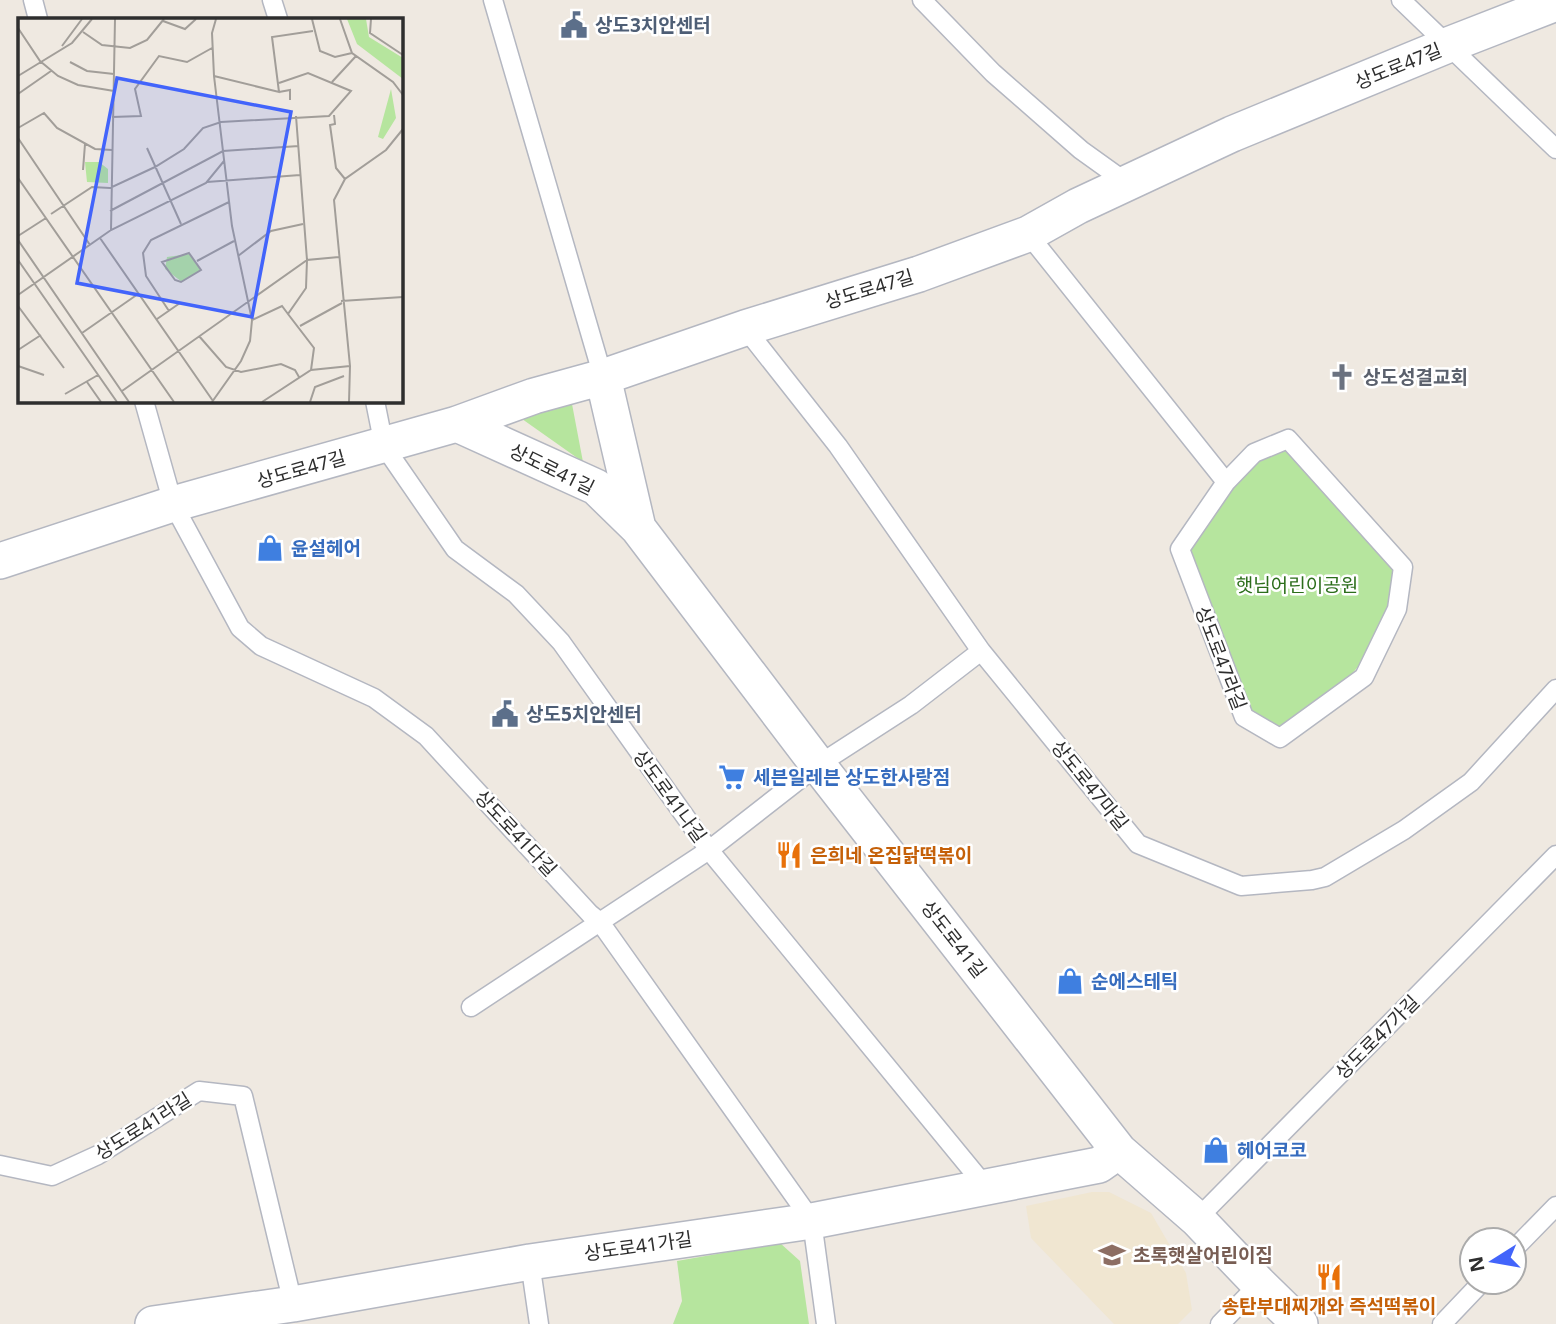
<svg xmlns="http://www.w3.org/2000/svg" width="1556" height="1324" font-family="'Noto Sans','Noto Sans KR',sans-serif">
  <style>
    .education { fill: #f0e6d1 }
    .green { fill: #b6e59e }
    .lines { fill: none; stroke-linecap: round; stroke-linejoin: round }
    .service-casing { stroke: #b4b7c1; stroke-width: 21 }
    .minor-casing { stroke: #b4b7c1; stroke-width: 38 }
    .service { stroke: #fff; stroke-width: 18 }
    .minor { stroke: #fff; stroke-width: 35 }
    .labels { text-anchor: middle; stroke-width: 5; stroke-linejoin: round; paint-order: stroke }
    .service-label { font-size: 19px; font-weight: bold; fill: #4e5e75; stroke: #fff; text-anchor: start }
    .street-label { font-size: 19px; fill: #2e2e2e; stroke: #fff }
    .worship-label { font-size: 19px; font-weight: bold; fill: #5b616d; stroke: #fff; text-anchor: start }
    .shop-label { font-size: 19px; font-weight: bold; fill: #366cbe; stroke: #fff; text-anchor: start }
    .park-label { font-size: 19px; fill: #2c6e1b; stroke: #fff }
    .food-label { font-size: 19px; font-weight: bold; fill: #c56008; stroke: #fff; text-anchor: start }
    .education-label { font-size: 19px; font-weight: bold; fill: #785e54; stroke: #fff; text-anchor: start }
    .inset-road { fill: none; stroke: #a29e99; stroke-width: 2 }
    .view { fill: #4264fb; fill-opacity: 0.15; stroke: #4264fb; stroke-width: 3.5 }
    .inset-edge { fill: none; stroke: #2e2e2e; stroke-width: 3.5 }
  </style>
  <rect width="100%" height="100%" fill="#efe9e1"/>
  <path class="education" d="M1092 1192H1109L1151 1213 1186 1273 1192 1310 1178 1324H1114L1031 1238 1026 1206Z"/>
  <path class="green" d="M572 404 583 462 515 414Z
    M1288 439 1399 562 1394 596 1365 658 1329 702 1283 733 1242 707 1188 548 1228 486Z
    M780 1243 800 1261 809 1324H673L682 1301 677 1261Z"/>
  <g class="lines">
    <defs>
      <path id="service" d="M33 0 38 19
        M272 0 278 19
        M493 0 603 377
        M922 0 993 73 1081 150 1127 183
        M1401 0 1556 149
        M1028 234 1226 482
        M745 328 838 446 981 651 1138 844 1241 886 1312 880 1325 877 1404 830 1471 782 1556 689
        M144 401 173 504 240 628 261 646 374 698 426 736 590 914 600 922 812 1221 826 1324
        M375 401 384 446 455 549 516 594 561 642 709 850 985 1186
        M1288 439 1403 567 1397 609 1364 677 1280 738 1244 717 1180 549 1226 482 1254 453Z
        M471 1007 709 850 818 765 911 705 981 651
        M0 1165 52 1176 98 1155 199 1091 243 1096 293 1304
        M1197 1219 1556 855
        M1514 1249 1556 1206
        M530 1262 539 1324
        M1220 1324 1259 1284
        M1442 1324 1482 1282"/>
      <path id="minor" d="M603 377 638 528
        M457 424 596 487 638 528 818 765 1119 1151 1197 1219 1259 1284 1300 1324
        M0 561 173 504 457 424 534 396 603 377 745 328 919 274 1028 234 1078 206 1232 134 1448 45 1556 3
        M153 1324 293 1304 530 1262 812 1221 1099 1165 1119 1151"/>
    </defs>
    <use href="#service" class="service-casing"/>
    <use href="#minor" class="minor-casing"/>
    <use href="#service" class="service"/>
    <use href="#minor" class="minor"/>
  </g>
  <defs>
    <symbol id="civic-bare" viewBox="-9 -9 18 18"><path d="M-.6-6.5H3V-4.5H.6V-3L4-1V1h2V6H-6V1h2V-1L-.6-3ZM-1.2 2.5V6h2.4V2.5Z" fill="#5c6f8a" stroke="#fff" stroke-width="2.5" paint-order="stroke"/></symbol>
    <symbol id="church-bare" viewBox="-9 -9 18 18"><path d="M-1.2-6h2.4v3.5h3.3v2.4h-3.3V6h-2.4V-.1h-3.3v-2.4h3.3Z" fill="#6b7280" stroke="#fff" stroke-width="2.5" paint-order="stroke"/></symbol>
    <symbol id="shop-bare" viewBox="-9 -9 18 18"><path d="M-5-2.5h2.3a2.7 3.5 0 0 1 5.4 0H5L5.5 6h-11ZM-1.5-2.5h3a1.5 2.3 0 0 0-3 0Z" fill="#3f7fe0" stroke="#fff" stroke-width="2.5" paint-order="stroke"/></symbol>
    <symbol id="supermarket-bare" viewBox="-9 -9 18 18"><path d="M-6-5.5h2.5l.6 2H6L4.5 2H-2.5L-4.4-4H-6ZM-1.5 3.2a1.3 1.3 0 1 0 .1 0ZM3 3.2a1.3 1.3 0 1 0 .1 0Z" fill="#3f7fe0" stroke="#fff" stroke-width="2.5" paint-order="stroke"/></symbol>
    <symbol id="restaurant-bare" viewBox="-9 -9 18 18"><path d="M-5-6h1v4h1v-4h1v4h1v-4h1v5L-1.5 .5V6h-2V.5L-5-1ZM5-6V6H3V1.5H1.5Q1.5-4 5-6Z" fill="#e8710a" stroke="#fff" stroke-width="2.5" paint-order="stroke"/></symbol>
    <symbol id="school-bare" viewBox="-9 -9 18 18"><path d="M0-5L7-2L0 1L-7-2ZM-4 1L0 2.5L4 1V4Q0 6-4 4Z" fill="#8d6e63" stroke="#fff" stroke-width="2.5" paint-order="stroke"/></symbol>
  </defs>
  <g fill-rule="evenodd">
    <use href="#civic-bare" x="555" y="6" width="38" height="38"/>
    <use href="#church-bare" x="1323" y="358" width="38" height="38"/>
    <use href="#shop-bare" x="251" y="529" width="38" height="38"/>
    <use href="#civic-bare" x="486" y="695" width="38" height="38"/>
    <use href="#supermarket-bare" x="713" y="758" width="38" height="38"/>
    <use href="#restaurant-bare" x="770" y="836" width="38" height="38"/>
    <use href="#shop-bare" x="1051" y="962" width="38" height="38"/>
    <use href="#shop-bare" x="1197" y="1131" width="38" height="38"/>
    <use href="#school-bare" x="1093" y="1236" width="38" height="38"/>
    <use href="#restaurant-bare" x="1310" y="1258" width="38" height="38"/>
  </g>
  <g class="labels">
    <g class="service-label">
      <text x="595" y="32">상도3치안센터</text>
      <text x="526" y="721">상도5치안센터</text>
    </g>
    <g class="street-label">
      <text transform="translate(1398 66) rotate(-22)" y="7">상도로47길</text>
      <text transform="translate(869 289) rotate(-17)" y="7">상도로47길</text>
      <text transform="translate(301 469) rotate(-16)" y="7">상도로47길</text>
      <text transform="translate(552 469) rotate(26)" y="7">상도로41길</text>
      <text transform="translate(1221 658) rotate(69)" y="7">상도로47라길</text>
      <text transform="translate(1090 785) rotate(51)" y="7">상도로47마길</text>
      <text transform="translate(670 796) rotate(54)" y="7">상도로41나길</text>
      <text transform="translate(516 833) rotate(47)" y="7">상도로41다길</text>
      <text transform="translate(954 939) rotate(52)" y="7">상도로41길</text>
      <text transform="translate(1377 1037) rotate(-45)" y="7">상도로47가길</text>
      <text transform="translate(143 1126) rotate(-32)" y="7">상도로41라길</text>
      <text transform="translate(638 1246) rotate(-8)" y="7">상도로41가길</text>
    </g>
    <g class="worship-label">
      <text x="1363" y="384">상도성결교회</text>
    </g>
    <g class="shop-label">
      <text x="291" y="555">윤설헤어</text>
      <text x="753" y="784">세븐일레븐 상도한사랑점</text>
      <text x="1091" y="988">순에스테틱</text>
      <text x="1237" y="1157">헤어코코</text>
    </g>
    <g class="park-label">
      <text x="1297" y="592">햇님어린이공원</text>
    </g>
    <g class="food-label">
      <text x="810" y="862">은희네 온집닭떡볶이</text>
      <text x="1329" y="1313" text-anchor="middle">송탄부대찌개와 즉석떡볶이</text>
    </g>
    <g class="education-label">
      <text x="1133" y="1262">초록햇살어린이집</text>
    </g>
  </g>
  <g transform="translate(18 18)">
    <rect width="385" height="385" fill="#efe9e1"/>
    <path d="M329 1H348L351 19 385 40V61L339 26ZM373 71 378 100 365 121 360 119ZM67 144H81L90 151V165L69 164ZM171 236 183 252 164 264 147 251 149 239Z" fill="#b6e59e"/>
    <path class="inset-road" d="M294 1 302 33 317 39 334 35M322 1 334 35 375 64 385 77M353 1 352 15 385 37M145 3 167 11 178 1M0 10 22 43 40 58 60 67 96 73M65 14 84 27 112 30 129 22 146 1M44 28 64 1M52 44 69 53 96 56M0 58 54 25 74 1M196 58 261 74 254 19 295 13M314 64 338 38M261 74 272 72V82M0 76 33 53M316 97 317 106 312 107 318 150 327 161M94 99 123 98 117 71 141 38 169 44 194 30M0 110 26 95 39 110 77 131 94 132M0 120 72 227M129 130 163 206M65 152 67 126M0 160 156 384M189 164 282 157M92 193 205 133 281 128M33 196 74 169 92 170 137 149 166 131 185 110 203 104 311 98 333 73 290 55 261 65M93 212 97 1M0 218 28 200M82 220 195 383M0 222 111 384M171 235 183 252 163 264 157 262 144 244ZM220 238 253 213 285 206M0 242 99 384M179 243 216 223M0 277 93 212 188 165 206 143M323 283 385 279M0 288 46 350M151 293 128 258 125 235 133 222 211 184M139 301 162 285M234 302 264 288 270 296M282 308 324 285M64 315 120 276M181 318 208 349 223 354 263 346 277 352 281 359M0 332 23 317M0 348 26 357M293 352 296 330 270 296 288 270 289 242 321 239M69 364 83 384M104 373 289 242 278 98M47 376 80 357M194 384 223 343 232 323 234 302 214 208 196 58 194 15 198 1M244 384 293 352 332 348M292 384 297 369 326 358M331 384 332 348 316 182 327 161 368 132 385 111"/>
    <path class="view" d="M99 60 273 94 234 299 59 265Z"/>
    <rect width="385" height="385" class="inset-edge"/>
  </g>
  <g transform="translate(1493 1261) rotate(259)"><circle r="33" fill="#ffffff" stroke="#ababab" stroke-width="2"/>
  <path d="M0-5L12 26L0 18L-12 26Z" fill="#4264fb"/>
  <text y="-10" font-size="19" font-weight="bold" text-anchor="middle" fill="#2e2e2e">N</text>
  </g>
</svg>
